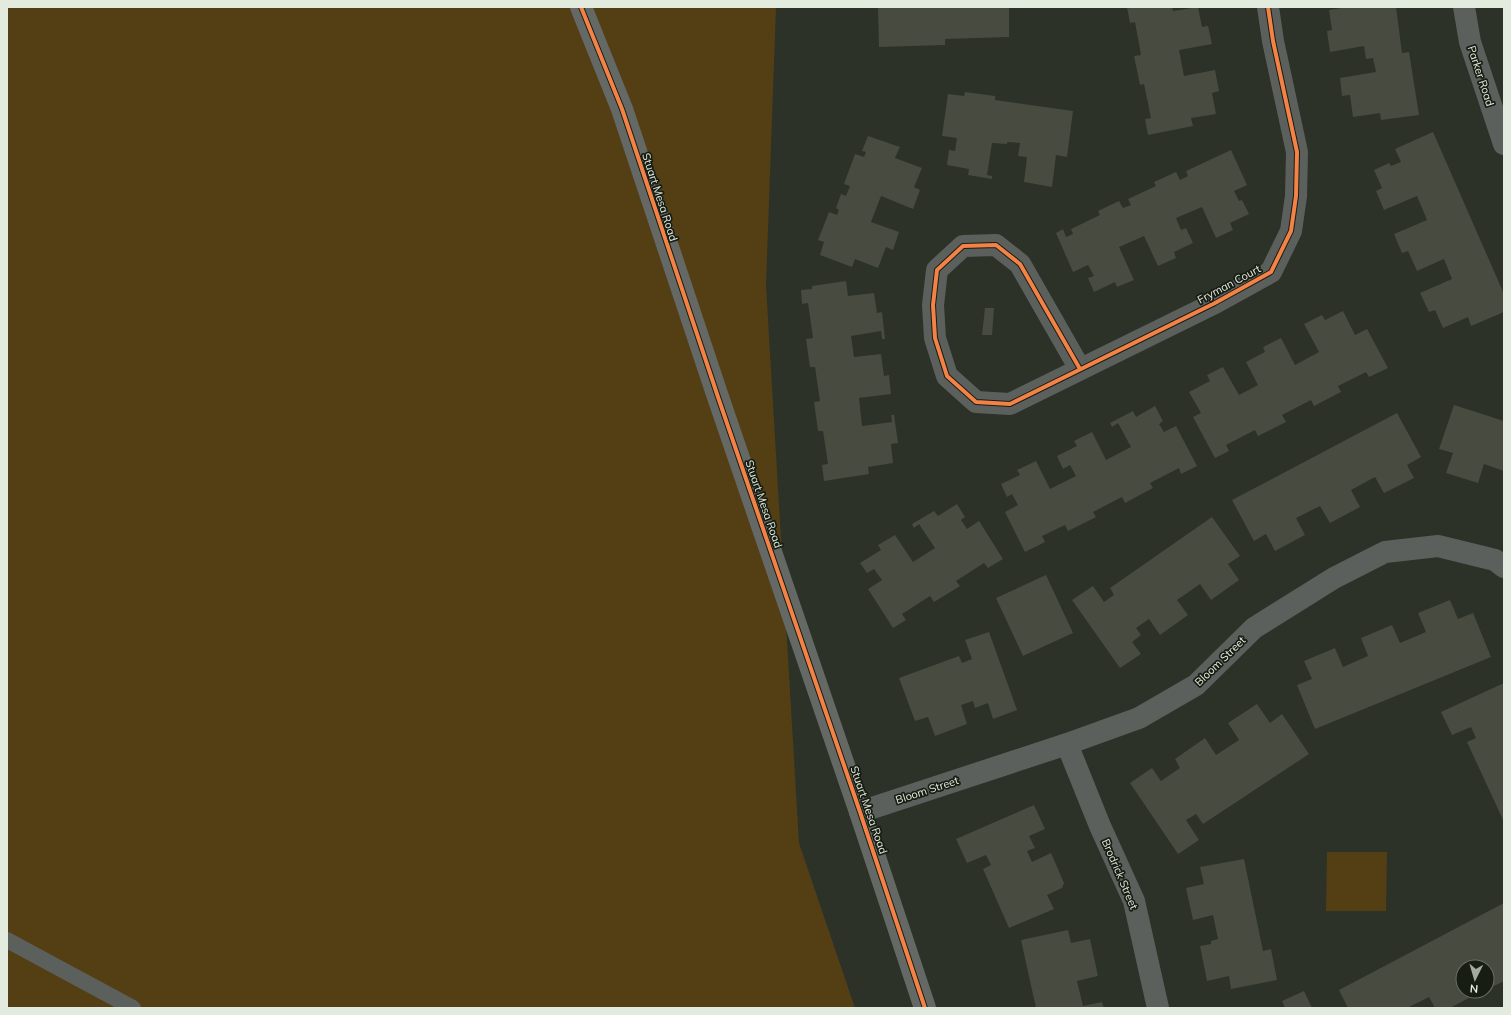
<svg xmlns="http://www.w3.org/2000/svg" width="1511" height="1015" font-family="Mulish,sans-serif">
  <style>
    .green { fill: #543e14 }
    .building { fill: #474b40 }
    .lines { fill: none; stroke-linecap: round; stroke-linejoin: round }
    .service { stroke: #5c605d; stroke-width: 16 }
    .minor { stroke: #5c605d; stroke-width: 22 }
    .secondary { stroke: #656966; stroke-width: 22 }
    .cycleway-casing { stroke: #171d13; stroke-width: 6 }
    .cycleway { stroke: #f48246; stroke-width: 4 }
    .labels { text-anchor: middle; stroke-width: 3.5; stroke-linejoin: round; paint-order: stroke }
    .street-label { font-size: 11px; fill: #e3ebde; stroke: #171d13 }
  </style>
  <rect width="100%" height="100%" fill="#2c3227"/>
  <path class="green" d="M7 7H776L766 285 799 843 855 1008H7Z
    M1327 852H1387L1386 911H1326Z"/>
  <path class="building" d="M878 7H1009V37L945 39V45L879 47Z
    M1127 7H1172L1173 11 1198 7 1202 27 1208 26 1212 44 1179 50 1184 76 1215 70 1219 91 1212 93 1216 114 1191 118 1193 126 1148 135 1145 119 1151 118 1144 84 1140 85 1134 56 1141 55 1135 22 1130 23Z
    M1347 7H1396L1402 53 1409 52 1419 115 1381 120 1380 113 1353 117 1350 95 1342 96 1340 78 1376 72 1373 58 1366 59 1364 46 1330 52 1327 31 1332 30 1329 10Z
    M965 92 995 96V100L1073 111 1067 157 1056 155 1052 187 1024 182 1027 157 1018 156 1020 143 1007 142V144L992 143 987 175 992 176V179L968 175 969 169 947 165 949 150 955 151 957 138 942 136 948 94 964 96Z
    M1433 132 1504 294V312L1471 326 1468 317 1443 328 1435 310 1429 312 1420 293 1452 279 1444 259 1417 271 1408 251 1402 253 1394 234 1427 220 1417 196 1384 210 1376 191 1382 188 1374 170 1389 163 1391 166 1401 162 1395 149Z
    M868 136 900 147 895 158 922 168 914 187 920 190 913 209 881 196 871 222 899 232 893 250 886 247 878 268 855 259 852 267 820 255 824 242 818 240 829 212 837 215 839 210 836 208 841 194 846 196 850 186 844 184 855 154 864 157 866 152 862 151Z
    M1231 150 1247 185 1234 191 1239 201 1242 200 1249 214 1230 223 1233 230 1216 238 1202 207 1176 218 1181 230 1186 228 1193 243 1174 252 1176 258 1158 266 1144 236 1119 247 1134 280 1117 287 1115 282 1094 292 1088 278 1094 276 1088 265 1073 272 1056 233 1063 229 1066 237 1073 234 1071 229 1100 215 1098 211 1119 201 1123 208 1131 205 1128 199 1156 186 1154 182 1176 172 1180 180 1188 176 1186 171Z
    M846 281 848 296 874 293 877 313 882 312 885 339H882L881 331 851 336 854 357 881 354 884 376 889 375 891 394 859 398 862 426 892 422 891 415H894L898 443 891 444 893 463 868 467 869 474 824 481 822 465 828 464 823 431H818L814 402 820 401 815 367H810L806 339 813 338 808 303 802 304 801 290 812 289V286Z
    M985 308H994L992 335H982Z
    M1343 311 1355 335 1367 329 1388 368 1369 377 1366 372 1338 386 1341 392 1314 406 1311 400 1282 415 1286 422 1258 436 1255 430 1226 445 1229 451 1215 458 1193 417 1201 413 1189 392 1210 381 1207 375 1223 367 1239 395 1258 385 1246 362 1265 352 1263 347 1281 338 1295 365 1319 352 1304 324 1322 315 1325 320Z
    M1454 405 1504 421V471L1484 464 1478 483 1446 473 1453 453 1439 449Z
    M1155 406 1163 421 1159 424 1164 432 1176 426 1197 466 1181 474 1179 468 1150 483 1153 488 1125 503 1122 497 1093 512 1096 517 1068 531 1065 525 1042 536 1045 542 1025 552 1005 512 1018 505 1012 494 1007 497 1001 484 1020 475 1017 470 1036 461 1050 489 1076 476 1070 465 1063 469 1057 456 1077 446 1074 441 1092 432 1106 460 1131 447 1118 423 1112 427 1110 423 1133 411 1136 417Z
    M1397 413 1421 457 1407 465 1414 478 1384 493 1375 477 1351 490 1360 507 1330 523 1320 506 1296 518 1305 535 1275 551 1266 534 1254 541 1232 500Z
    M957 504 965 517 961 520 967 529 979 521 1003 559 988 568 984 563 956 581 960 586 934 602 930 596 902 614 906 620 893 628 868 589 882 580 874 569 867 573 860 563 881 550 878 545 895 535 913 562 935 548 919 524 914 528 912 524 934 511 938 516Z
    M1212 517 1240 556 1228 564 1239 580 1211 600 1200 584 1177 600 1188 615 1160 635 1149 619 1136 628 1141 635 1132 642 1141 654 1120 668 1072 600 1093 586 1104 602 1114 595 1110 588Z
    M1046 575 1073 633 1023 656 996 598Z
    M1450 600 1458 619 1473 613 1491 657 1315 729 1297 685 1312 679 1304 661 1335 648 1343 667 1368 656 1361 638 1392 625 1400 643 1426 632 1418 613Z
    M989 632 1017 710 993 719 988 703 975 708 973 701 961 705 967 724 935 736 928 717 915 721 899 678 959 656 962 663 972 659 965 640Z
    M1504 683V822L1467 742 1476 738 1471 727 1452 735 1441 712Z
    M1257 704 1270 723 1282 714 1309 754 1203 824 1196 814 1186 820 1199 840 1178 854 1130 783 1152 768 1161 781 1180 768 1175 759 1205 738 1216 755 1239 740 1228 723Z
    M1034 805 1045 829 1029 836 1035 848 1027 851 1032 862 1051 853 1064 883 1062 888 1047 895 1054 909 1009 928 983 869 991 865 986 855 967 863 956 839Z
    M1244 859 1263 951 1271 949 1277 980 1231 989 1229 976 1207 981 1200 946 1211 944V941L1218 939 1213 915 1193 920 1186 888 1204 884 1200 867Z
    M1504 903V981L1494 986 1487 973V967H1463V979L1461 980 1463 991H1467L1471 997 1450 1008H1435L1429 997 1407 1008H1348L1339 990Z
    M1068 930 1071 943 1090 939 1098 976 1077 981 1083 1006 1102 1002 1104 1008H1036L1021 940Z
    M1304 991 1312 1008H1285L1282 1001Z"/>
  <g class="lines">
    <path class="service" d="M7 940 133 1008"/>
    <path class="minor" d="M1464 7 1470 42 1504 144
      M1080 369 1020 264 996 245 963 246 937 270 933 305 935 338 947 376 976 402 1010 404 1215 303 1271 272 1291 231 1296 196 1297 152 1273 41 1268 7
      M1067 744 1100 826 1134 901 1158 1008
      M860 812 1067 744 1139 718 1196 685 1254 628 1334 578 1385 552 1438 546 1495 560 1504 567"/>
    <path class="secondary" d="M581 7 622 109 718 397 860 812 925 1008"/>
    <defs>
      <path id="cycleway" d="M581 7 622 109 718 397 860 812 925 1008
        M1080 369 1020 264 996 245 963 246 937 270 933 305 935 338 947 376 976 402 1010 404 1215 303 1271 272 1291 231 1296 196 1297 152 1273 41 1268 7"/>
    </defs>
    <use href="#cycleway" class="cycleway-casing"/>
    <use href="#cycleway" class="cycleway"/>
  </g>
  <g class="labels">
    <g class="street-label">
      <text transform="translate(1481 76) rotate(72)" y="4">Parker Road</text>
      <text transform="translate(660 197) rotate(72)" y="4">Stuart Mesa Road</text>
      <text transform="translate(1229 284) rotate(-28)" y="4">Fryman Court</text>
      <text transform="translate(764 504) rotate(71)" y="4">Stuart Mesa Road</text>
      <text transform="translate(1220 661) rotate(-44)" y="4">Bloom Street</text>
      <text transform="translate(927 790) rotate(-18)" y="4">Bloom Street</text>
      <text transform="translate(869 810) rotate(71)" y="4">Stuart Mesa Road</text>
      <text transform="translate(1120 874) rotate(67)" y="4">Brodrick Street</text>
    </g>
  </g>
  <rect width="1511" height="1015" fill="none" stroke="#e3ebde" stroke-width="16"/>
  <g transform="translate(1475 979) rotate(185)"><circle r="19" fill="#171d13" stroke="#696f64"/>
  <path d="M0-3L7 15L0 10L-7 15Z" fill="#a3aa9e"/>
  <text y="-6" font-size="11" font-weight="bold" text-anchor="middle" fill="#e3ebde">N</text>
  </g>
</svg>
